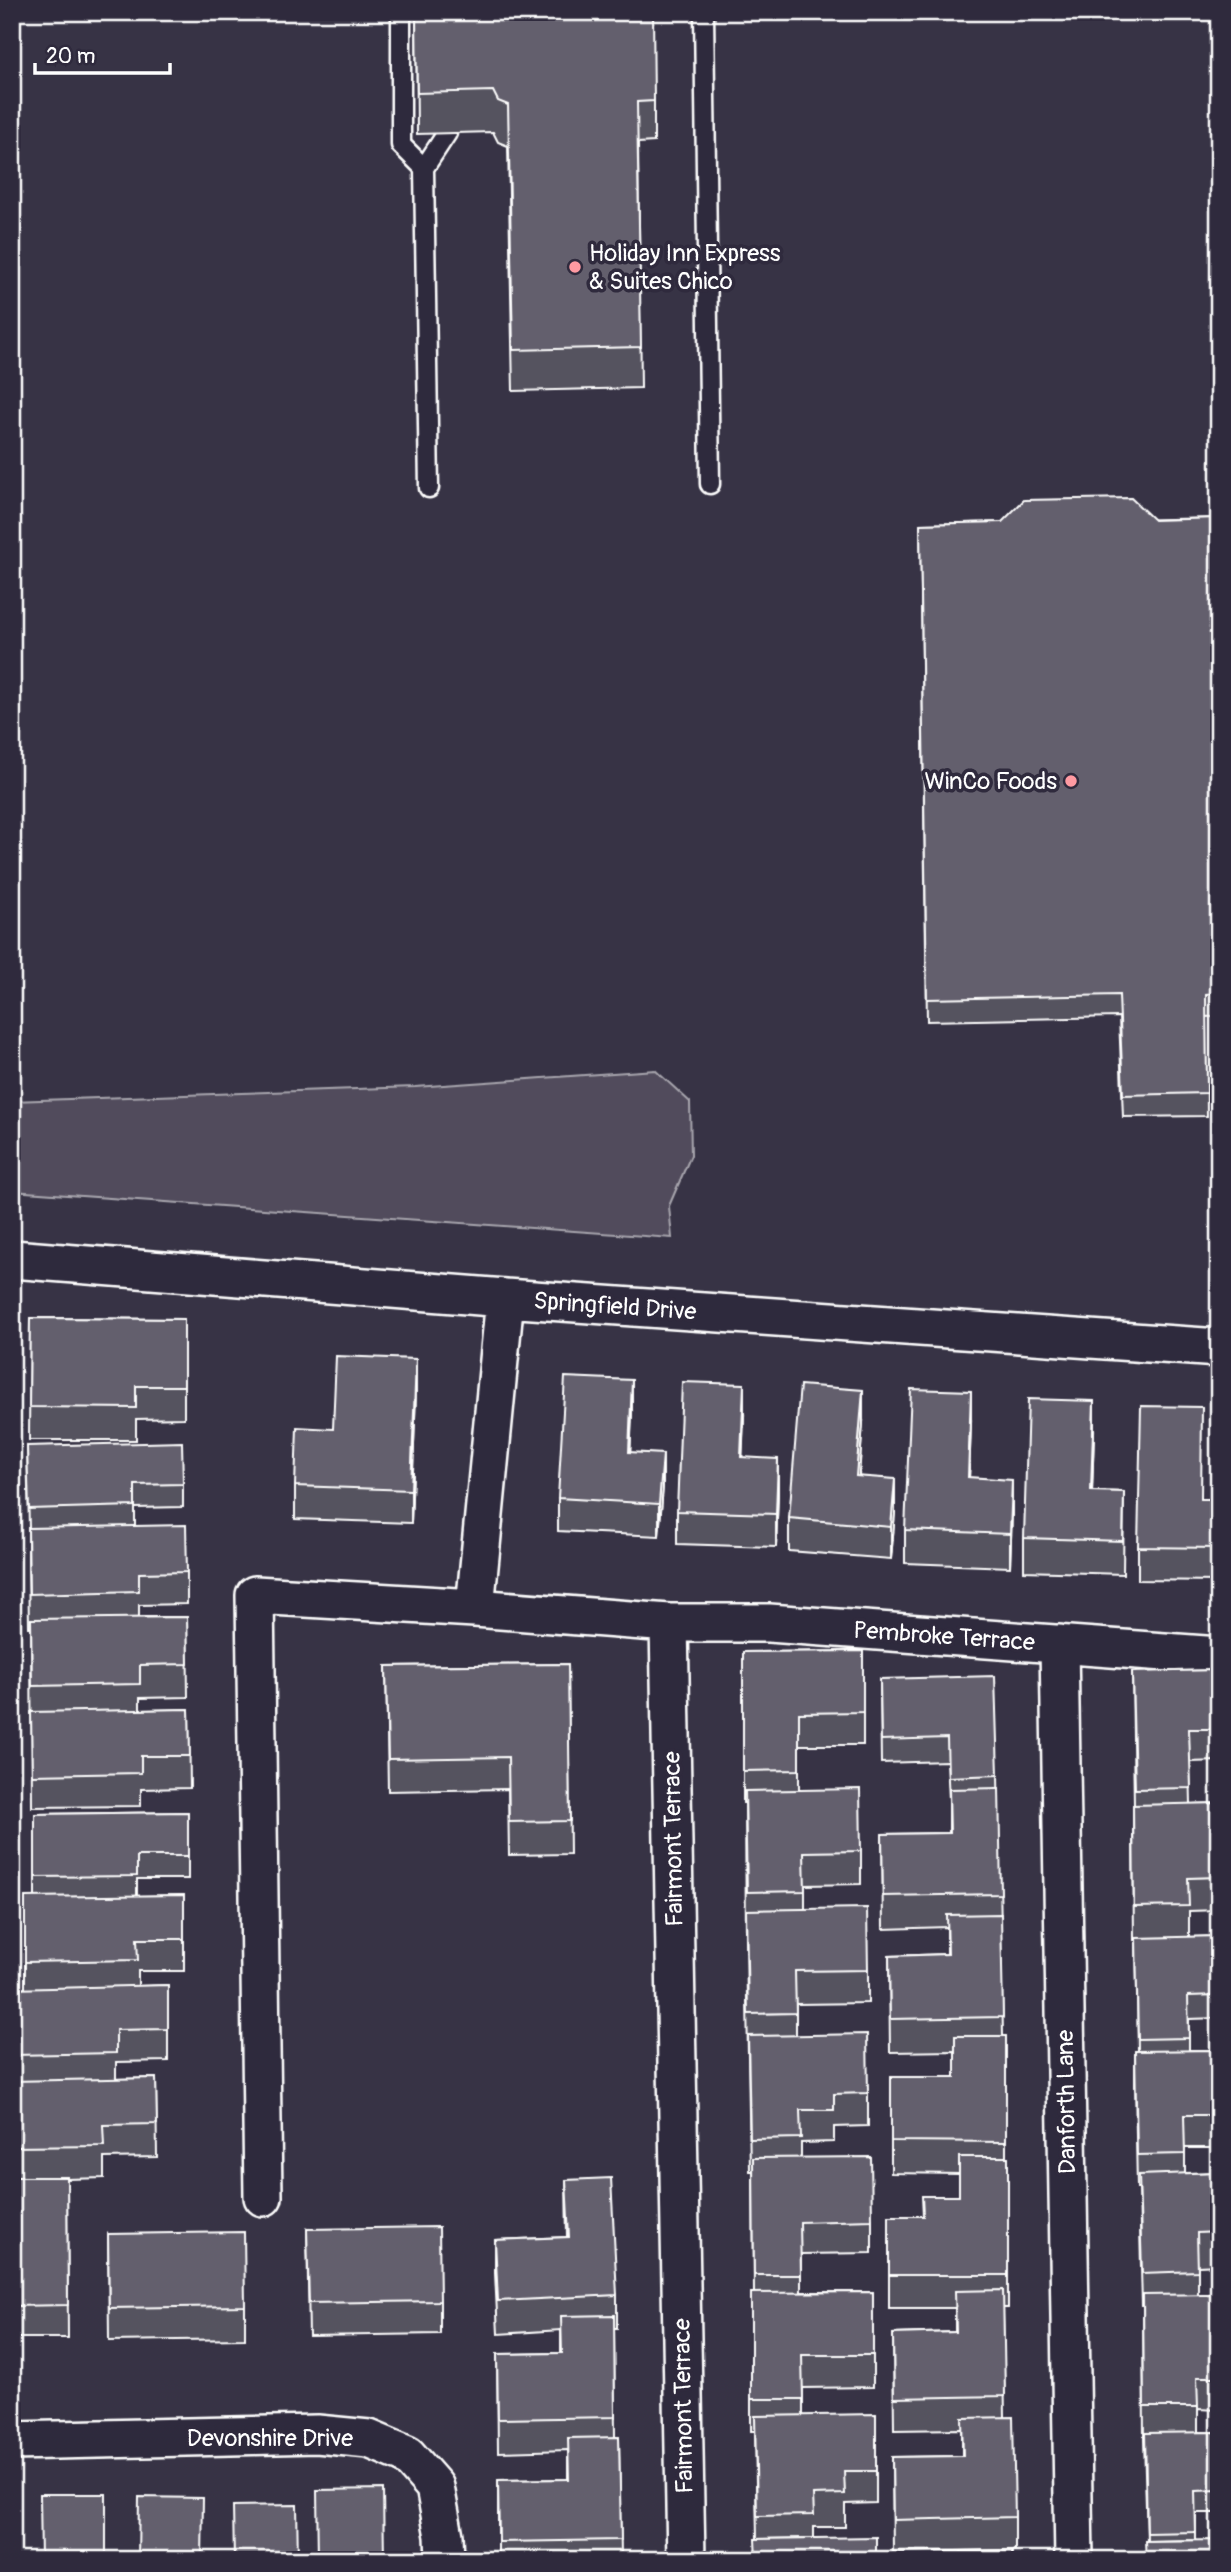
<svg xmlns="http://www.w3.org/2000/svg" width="1231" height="2572" font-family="Pangolin,sans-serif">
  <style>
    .green { fill: #514c5c; stroke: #a8a6ae; stroke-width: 2 }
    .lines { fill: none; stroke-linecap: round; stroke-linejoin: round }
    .lane-casing { stroke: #fff; stroke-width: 23 }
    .street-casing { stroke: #fff; stroke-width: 42 }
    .lane { stroke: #2f2a3d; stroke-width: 18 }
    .street { stroke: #2f2a3d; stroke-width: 37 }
    .wall { fill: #55525e; stroke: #fff; stroke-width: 2 }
    .shaded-wall { fill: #45424c; stroke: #fff; stroke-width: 2 }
    .building { fill: #635f6d; stroke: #fff; stroke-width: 2 }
    .poi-dot { fill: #ff9aa2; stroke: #2f2a3d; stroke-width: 2.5 }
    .labels { text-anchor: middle; stroke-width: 7; stroke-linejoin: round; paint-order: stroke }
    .poi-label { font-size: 24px; fill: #fff; stroke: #2f2a3d; text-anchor: start }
    .street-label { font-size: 24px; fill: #fff; stroke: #2f2a3d }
  </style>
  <rect width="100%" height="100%" fill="#373345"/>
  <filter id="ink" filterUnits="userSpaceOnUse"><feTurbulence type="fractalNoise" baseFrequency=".0143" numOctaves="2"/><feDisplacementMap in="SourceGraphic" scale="14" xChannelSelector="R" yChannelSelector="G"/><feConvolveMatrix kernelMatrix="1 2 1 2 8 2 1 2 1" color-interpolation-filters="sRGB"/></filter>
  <g filter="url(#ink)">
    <path class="green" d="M655 1070 690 1102 691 1155 669 1206 672 1238 12 1191V1101L415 1087Z"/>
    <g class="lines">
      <defs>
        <path id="lane" d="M401 12V145L424 168
          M704 12 710 484
          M429 488 424 168 447 133"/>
        <path id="street" d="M12 1259 505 1298 1219 1348
          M505 1298 475 1608 669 1623 686 2560
          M669 1623H769L1219 1656
          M1059 1644 1074 2560
          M263 2197 255 1595 475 1608
          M12 2441 317 2434 369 2439 407 2455 435 2487 444 2536 445 2560"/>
      </defs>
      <use href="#lane" class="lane-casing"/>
      <use href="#street" class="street-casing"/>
      <use href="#lane" class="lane"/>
      <use href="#street" class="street"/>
    </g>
    <path class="wall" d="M416 12 654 101V142L638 143 641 388 513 391 508 146 498 142 493 132 417 134Z
      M1219 518V1016L1206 1017 1207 1116 1123 1117 1119 1017 927 1021 920 524Z
      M30 1318 184 1319V1418L136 1419V1440H29Z
      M416 1392 411 1523 295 1519V1486L333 1429Z
      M632 1413 630 1452 663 1486 659 1536 558 1531V1498Z
      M744 1417 742 1458 778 1492 776 1547 677 1544V1511Z
      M863 1423 859 1476 895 1512 891 1559 789 1551V1518Z
      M971 1423 969 1478 1012 1512 1010 1567 905 1563V1530Z
      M1094 1433 1092 1491 1124 1492 1123 1574 1024 1571V1538Z
      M27 1446 183 1484V1507L135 1508V1526L187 1572V1604L139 1605V1617H187L188 1697 140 1698V1710L189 1709 190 1788 141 1789V1806L32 1807 31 1627H29L28 1561V1528H29Z
      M1202 1499H1219V1581L1138 1580V1547Z
      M863 1651V1745H799V1790L861 1851V1884L805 1885V1909L868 1970V2003L796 2004V2035L868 2093V2126L834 2127V2142L801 2143V2158L872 2220V2253L801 2254V2292H873V2387L803 2388V2415L876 2471V2503L845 2504V2527H814V2538L757 2539 755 2431H751V2293H754L753 2171H750L746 1943 745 1803H743V1652Z
      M568 1664 570 1854 509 1855 508 1789 388 1791 386 1666Z
      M1219 1670V1761L1190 1762 1191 1804 1219 1803V1910L1189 1911V1937L1219 1936V2018L1189 2019V2050H1219V2148H1185V2173L1219 2172V2265L1198 2266V2294H1219V2410L1198 2409V2432H1219V2513H1196V2540L1147 2541 1144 2440 1143 2306H1142L1139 2188H1137L1135 2084V2051H1138L1136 1940H1134L1133 1838V1805H1134L1132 1672Z
      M880 1679 998 1775 1003 2036H1006V2157H1008V2308H1003L1005 2417 1015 2517V2550L893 2552 892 2457 962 2456V2429L894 2430 893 2334 955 2332V2308H889V2216H922L959 2196V2174L891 2173V2077H955V2051L890 2052 889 1956 947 1954V1927L883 1929 882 1834 949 1833V1800L947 1761 881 1763Z
      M188 1812V1879H137V1896L184 1895V1971H138V1986L168 1985V2061L116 2062V2079L156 2078 157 2157 104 2158V2178L67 2179 68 2338H12V1989L25 1988V1897H35V1814Z
      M566 2180 617 2295V2328H614L615 2437H619L621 2556 622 2560H498V2480L568 2479V2450L498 2452 497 2354 561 2353V2330L498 2334 495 2273V2240L567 2237Z
      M307 2229 440 2301V2334L309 2336Z
      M108 2234 245 2306V2339L109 2341Z"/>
    <path class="shaded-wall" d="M416 1359V1392L411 1523V1490Z
      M632 1380V1413L629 1485V1452Z
      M744 1384V1417L741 1490V1457Z
      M863 1390V1423L856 1508V1476Z
      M971 1391V1423L968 1510V1477Z
      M1094 1401V1433L1091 1524V1491Z
      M663 1454V1486L659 1536V1504Z
      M778 1459V1492L776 1547V1514Z
      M895 1479V1512L891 1559V1527Z
      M1012 1480V1512L1010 1567V1534Z"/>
    <path class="building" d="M416 12H653L654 101 637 102 641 347 513 350 508 105 498 101 493 91 417 93Z
      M1131 498 1154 520 1219 518V993L1206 994 1207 1093 1123 1095 1119 995 927 999 920 524 1002 522 1024 500Z
      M30 1318 184 1319V1386H136V1408L29 1407Z
      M336 1356 416 1359 411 1490 295 1486 297 1427 333 1429Z
      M565 1377 632 1380 629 1452 663 1454 659 1504 558 1498Z
      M682 1382 744 1384 741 1457 778 1459 776 1514 677 1511Z
      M800 1385 863 1390 856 1476 895 1479 891 1527 789 1518Z
      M911 1389 971 1391 968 1477 1012 1480 1010 1534 905 1530Z
      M1028 1399 1094 1401 1091 1491 1124 1492 1123 1541 1024 1538Z
      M1141 1406 1202 1407 1201 1499H1219V1548L1138 1547Z
      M182 1442 183 1484 135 1485V1506L29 1509 27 1446Z
      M186 1525 187 1572 139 1573V1591L29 1594 28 1528Z
      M187 1617 188 1664 140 1665V1684L32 1686 31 1619Z
      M863 1651V1712L799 1713V1770L743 1771V1652Z
      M568 1664 570 1821 509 1822 508 1757 388 1759 386 1666Z
      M1219 1670V1729H1189L1191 1788 1135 1789 1132 1672Z
      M995 1676 998 1775 948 1777 947 1738 881 1740 880 1679Z
      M189 1709 190 1756H141V1773L32 1775 31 1712Z
      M999 1788 1001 1894 883 1896 882 1834 950 1833 949 1789Z
      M860 1789 861 1851 804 1852 805 1891 747 1892 745 1791Z
      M1219 1803V1877L1188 1878 1189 1906 1134 1907 1133 1805Z
      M188 1812V1856H137V1876L35 1877V1814Z
      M184 1895V1939H137L138 1960 25 1962V1897Z
      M867 1908 868 1970 795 1971 796 2013 748 2014 746 1910Z
      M1001 1914 1003 2017 890 2019 889 1956 948 1954 947 1915Z
      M1219 1936V1995L1188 1996 1189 2038 1138 2039 1136 1938Z
      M168 1985V2029L116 2030V2053L13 2055 12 1989Z
      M867 2034 868 2093 834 2094V2110H800L801 2138 750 2139 748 2036Z
      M955 2036H1006V2142L891 2141V2077H955Z
      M1219 2050V2115H1184L1185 2154 1137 2155 1135 2051Z
      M156 2078 157 2124 103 2125 104 2146 12 2147V2081Z
      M871 2157 872 2220 800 2222 801 2275H754L753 2158Z
      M959 2157H1008V2275H889V2216H923L922 2196H959Z
      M1219 2172V2232L1197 2233 1198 2271 1142 2273 1139 2175Z
      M12 2177H67L68 2305 12 2306Z
      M611 2178 617 2295 498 2301 495 2240 569 2237 566 2180Z
      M439 2227 440 2301 309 2303 307 2229Z
      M244 2232 245 2306 109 2308 108 2234Z
      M1003 2290 1005 2396 894 2398 893 2334 956 2332 955 2291Z
      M873 2292V2355H802L803 2399H751V2293Z
      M1219 2294V2377H1197L1198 2407H1144L1143 2295Z
      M614 2315 615 2417 498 2419 497 2354 562 2353 561 2316Z
      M876 2414V2471H844L845 2494 813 2495 814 2515 757 2516 755 2416Z
      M1013 2417 1015 2517 893 2520 892 2457 963 2456 962 2418Z
      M1219 2432V2490L1195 2491 1196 2532 1147 2533 1145 2433Z
      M619 2437 621 2540 499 2542 498 2480 569 2479 568 2438Z
      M383 2489 384 2560H318L317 2490Z
      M40 2494H106V2560H41Z
      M139 2497 203 2498 202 2560H138Z
      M297 2505 298 2560H234L233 2506Z
      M876 2537V2560H756L755 2539Z
      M1219 2540V2560H1146L1145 2541Z
      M1012 2550V2560H962L961 2551Z
      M622 2556V2560H567V2557Z"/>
  </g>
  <g class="poi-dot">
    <circle cx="575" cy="267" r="7"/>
    <circle cx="1071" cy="781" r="7"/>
  </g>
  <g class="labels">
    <g class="poi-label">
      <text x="589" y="261">Holiday Inn Express<tspan x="589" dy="28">&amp; Suites Chico</tspan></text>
      <text x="1057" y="789" text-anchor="end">WinCo Foods</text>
    </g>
    <g class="street-label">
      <text transform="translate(615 1306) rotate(4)" y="8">Springfield Drive</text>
      <text transform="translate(944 1636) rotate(4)" y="8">Pembroke Terrace</text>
      <text transform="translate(673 1839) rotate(-91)" y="8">Fairmont Terrace</text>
      <text transform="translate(1066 2102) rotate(-91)" y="8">Danforth Lane</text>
      <text transform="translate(683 2406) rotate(-91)" y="8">Fairmont Terrace</text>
      <text x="270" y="2446">Devonshire Drive</text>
    </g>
  </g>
  <rect width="1231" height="2572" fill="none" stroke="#2f2a3d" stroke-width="42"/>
  <rect x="21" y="21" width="1189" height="2530" fill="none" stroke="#fff" stroke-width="2.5" filter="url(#ink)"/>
  <path d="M35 63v10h135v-10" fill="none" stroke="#ffffff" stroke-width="3.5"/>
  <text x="46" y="63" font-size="21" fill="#ffffff" stroke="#2f2a3d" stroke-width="5" paint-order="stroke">20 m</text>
</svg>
